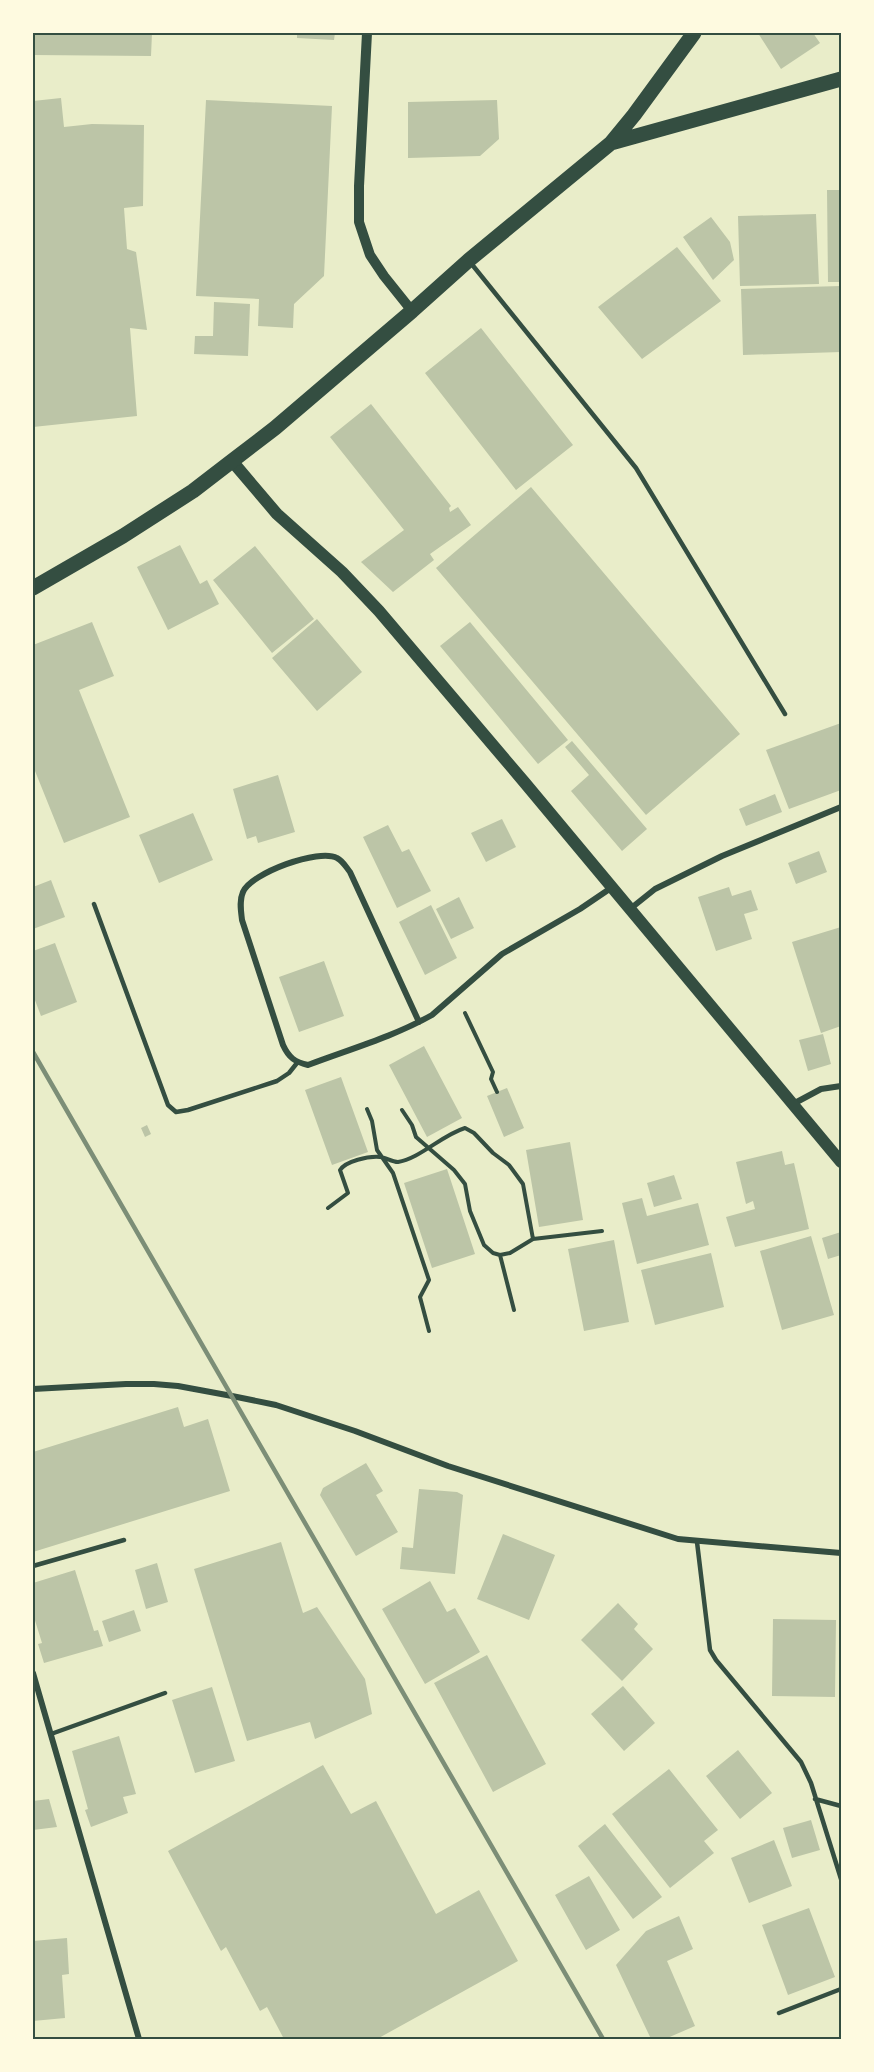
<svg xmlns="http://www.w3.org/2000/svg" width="874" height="2072" font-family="Arial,sans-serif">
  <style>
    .building { fill: #bcc5a7 }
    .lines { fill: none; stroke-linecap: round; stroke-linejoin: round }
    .path { stroke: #344e41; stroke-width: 4 }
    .service { stroke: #344e41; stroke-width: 4.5 }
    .minor { stroke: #344e41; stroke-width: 6 }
    .tertiary { stroke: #344e41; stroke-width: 10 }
    .secondary { stroke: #344e41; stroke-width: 12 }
    .primary { stroke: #344e41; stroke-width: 15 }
    .rail { stroke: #7c8e77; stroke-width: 4.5 }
    .neatline { fill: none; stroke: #344e41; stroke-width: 2 }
  </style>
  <rect width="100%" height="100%" fill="#e9edc9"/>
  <path class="building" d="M33 33H152L151 56 33 55Z
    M297 33H335L334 40 297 38Z
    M758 33H813L820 43 781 69Z
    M61 98 64 127 92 124 144 125 143 206 124 208 127 249 136 252 147 330 130 328 137 416 33 427V101Z
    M206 100 332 106 324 276 294 304 293 328 258 326 259 299 196 296Z
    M497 100 499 139 480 156 408 158V102Z
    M827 190H841V282H828Z
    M816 214 819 284 740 286 738 216Z
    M711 217 730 242 734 260 713 280 683 237Z
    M677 247 721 301 642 359 598 307Z
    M841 286V352L743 355 741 289Z
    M214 302 250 304 248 356 194 354 195 336H213Z
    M481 328 573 445 516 490 425 373Z
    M371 404 451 506 449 508 450 512 458 507 471 525 430 554 434 560 393 592 361 562 404 530 330 437Z
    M531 487 740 734 646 815 436 568Z
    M180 545 200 584 207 580 219 604 168 630 137 567Z
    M255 546 314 619 272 653 213 580Z
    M317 619 362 672 317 711 272 658Z
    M92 622 114 676 79 690 130 817 64 843 33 766V645Z
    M470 622 568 740 538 764 440 646Z
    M841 723V790L789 809 766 750Z
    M572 741 647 829 622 851 571 791 589 775 565 747Z
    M278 775 295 832 258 843 256 836 247 839 233 789Z
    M775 794 782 812 746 826 739 809Z
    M193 813 213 860 159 883 139 835Z
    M502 819 516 847 486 862 471 833Z
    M388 825 402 852 409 849 431 891 397 908 363 837Z
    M819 851 827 872 796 884 788 863Z
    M51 880 65 917 33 929V887Z
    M729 887 732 896 751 890 758 910 744 914 752 939 716 951 698 897Z
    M459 897 474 928 451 939 436 909Z
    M431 905 457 958 425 975 399 922Z
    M841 927V1026L821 1033 792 942Z
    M55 943 77 1002 41 1016 33 995V951Z
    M324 961 344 1016 299 1032 279 977Z
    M823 1034 831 1064 808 1071 799 1040Z
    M424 1046 462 1118 427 1137 389 1065Z
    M341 1077 368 1152 332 1165 305 1090Z
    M507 1088 524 1128 504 1137 487 1096Z
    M147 1125 151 1134 145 1137 141 1128Z
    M570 1142 583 1220 539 1227 526 1150Z
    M782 1151 785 1165 794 1163 809 1229 735 1247 726 1217 755 1209 753 1201 746 1204 736 1162Z
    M447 1169 475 1254 432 1268 404 1183Z
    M674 1175 682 1199 654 1207 647 1183Z
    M642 1198 647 1216 698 1203 709 1245 637 1264 622 1203Z
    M841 1232V1255L828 1259 822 1238Z
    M811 1236 834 1315 782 1330 760 1251Z
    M614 1240 629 1322 584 1331 568 1249Z
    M711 1253 724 1307 655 1325 641 1270Z
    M178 1407 184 1427 208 1419 230 1491 33 1552V1452Z
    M366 1463 383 1491 376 1495 398 1532 356 1556 320 1495 323 1488Z
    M419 1489 457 1492 463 1495 455 1574 400 1569 402 1547 413 1548Z
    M503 1534 555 1555 529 1620 477 1599Z
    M281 1542 303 1613 317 1607 365 1679 372 1714 315 1739 310 1722 247 1741 194 1569Z
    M157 1563 168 1602 146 1609 135 1570Z
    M75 1570 94 1631 98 1630 103 1646 44 1663 38 1644 42 1643 33 1614V1583Z
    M430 1581 447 1612 455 1608 480 1652 425 1684 382 1609Z
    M618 1603 638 1624 634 1629 653 1649 622 1681 581 1640Z
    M134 1610 141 1631 109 1642 102 1621Z
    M773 1619 836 1620 835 1697 772 1696Z
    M487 1655 546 1764 493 1792 434 1683Z
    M623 1686 655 1723 624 1751 591 1714Z
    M212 1687 235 1761 195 1773 172 1700Z
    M119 1736 136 1794 123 1797 128 1813 91 1827 85 1810 88 1809 72 1751Z
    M738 1750 772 1793 740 1819 706 1776Z
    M323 1765 351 1814 376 1801 436 1914 479 1890 518 1961 377 2039H284L267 2007 260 2011 226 1947 221 1951 168 1851Z
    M669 1769 718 1830 704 1841 714 1853 670 1888 612 1814Z
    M49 1799 57 1827 33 1830V1801Z
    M811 1820 820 1850 792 1858 783 1828Z
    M605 1824 662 1897 633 1919 578 1846Z
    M774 1840 792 1886 749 1903 731 1858Z
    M589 1876 620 1930 586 1950 555 1895Z
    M809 1908 835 1977 788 1995 762 1925Z
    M679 1916 693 1949 667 1961 695 2026 665 2039H651L616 1965 646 1931Z
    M67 1938 69 1974 62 1975 65 2018 33 2021V1941Z"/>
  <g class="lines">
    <path class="path" d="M465 1013 493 1072 491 1079 497 1092
      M367 1109 372 1121 377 1150 393 1173 429 1280 420 1297 429 1331
      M402 1110 412 1125 416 1137 454 1170 465 1184 470 1211 484 1245 493 1253 500 1255 510 1253 533 1239
      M328 1208 348 1193 340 1170C346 1161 368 1156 380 1157 386 1157 391 1162 398 1162 419 1159 442 1135 465 1128L474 1133 493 1153 509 1165 523 1184 533 1239 602 1231
      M500 1255 514 1310"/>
    <path class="service" d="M470 262 636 468 785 714
      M94 904 168 1105 176 1112 188 1110 277 1081 289 1073 297 1063
      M697 1542 710 1650 716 1660 801 1762 811 1783 841 1879
      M33 1566 124 1540
      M51 1734 165 1693
      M815 1799 841 1806
      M779 2013 841 1989"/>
    <path class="minor" d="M630 909 655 889 722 856 841 807
      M419 1022 350 872C346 867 343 861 337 858 319 848 251 873 243 892 239 901 241 911 242 920L283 1045C289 1058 295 1062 308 1065 350 1049 393 1037 432 1015L502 954 580 909 611 888
      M793 1104 821 1089 841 1086
      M33 1389 126 1384H154L178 1386 232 1396 276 1405 355 1431 448 1466 678 1539 841 1553
      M33 1673 139 2039"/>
    <path class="tertiary" d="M367 33 359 186V222L370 255 384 276 412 311"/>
    <path class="secondary" d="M232 461 277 514 342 572 379 611 525 783 841 1162"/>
    <path class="primary" d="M611 143 634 115 694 33
      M33 588 123 536 193 491 232 461 275 428 412 311 469 260 611 143 841 79"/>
    <path class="rail" d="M33 1052 603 2039"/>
  </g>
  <rect width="874" height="2072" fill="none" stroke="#fefae0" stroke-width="69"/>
  <rect x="34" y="34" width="806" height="2004" class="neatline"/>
</svg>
